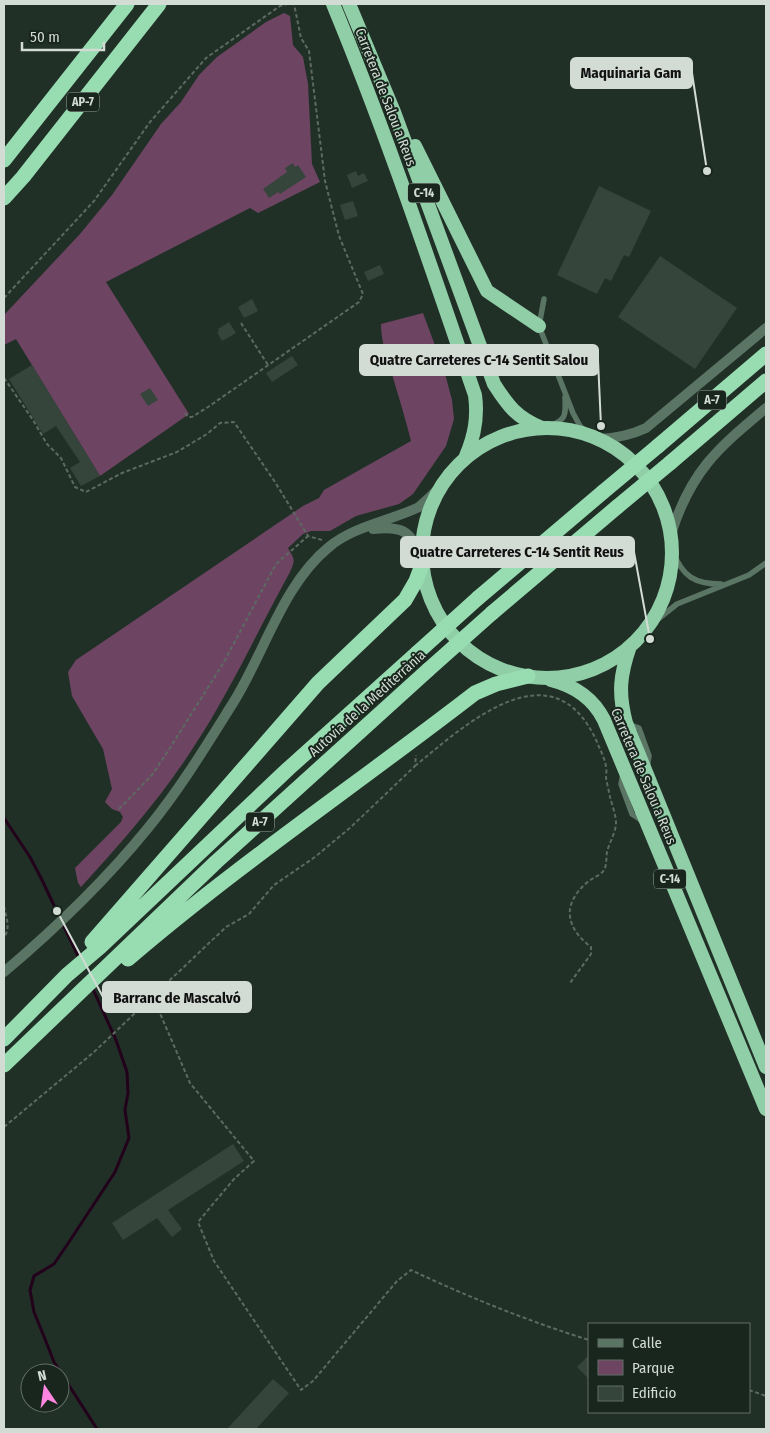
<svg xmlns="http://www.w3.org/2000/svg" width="770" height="1433" font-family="'Fira Sans Condensed',sans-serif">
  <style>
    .green { fill: #6e4463 }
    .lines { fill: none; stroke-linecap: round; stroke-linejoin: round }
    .stream { stroke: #22011b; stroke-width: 3 }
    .building { fill: #36453b }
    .path { stroke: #5c6a61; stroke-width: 2; stroke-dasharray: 4 2.5; stroke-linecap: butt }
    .service { stroke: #5b7565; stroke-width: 5.5 }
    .tertiary { stroke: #5b7565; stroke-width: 10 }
    .trunk { stroke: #90cea7; stroke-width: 14 }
    .motorway { stroke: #98dcb2; stroke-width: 15 }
    .motorway-bridge { stroke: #98dcb2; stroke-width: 15 }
    .labels { text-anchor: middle; stroke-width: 4; stroke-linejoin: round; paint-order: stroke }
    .shield { fill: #18261d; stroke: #9aa59e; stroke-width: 1 }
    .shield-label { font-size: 12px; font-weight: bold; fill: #d2dcd5 }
    .street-label { font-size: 14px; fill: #d2dcd5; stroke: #18261d }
    .leader { fill: none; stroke: #d2dcd5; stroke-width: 2 }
    .callout-dot { fill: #d2dcd5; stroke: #18261d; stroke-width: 2 }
    .callout { fill: #d2dcd5; stroke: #d2dcd5; stroke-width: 2 }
    .callout-label { font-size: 15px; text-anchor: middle; font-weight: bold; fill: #111 }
  </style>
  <rect width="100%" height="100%" fill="#213027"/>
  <path class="green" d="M284 13 290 16 293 45 303 57 308 84 312 164 320 182 258 213 250 208 106 282 189 414 100 476 16 339 4 345V315L80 234 112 195 161 124 181 102 199 75 217 57 266 22Z
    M423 313 444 370 452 400 454 419 446 446 413 494 399 504 356 516 330 531H311L303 534 288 548C294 559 296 559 290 572 258 630 230 692 193 748 161 798 121 843 81 887L78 883 75 868 121 822 123 817 120 812 112 809 105 802 112 789 103 749 72 696 68 672 76 660 303 506 319 498 324 490 411 441C406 421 400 401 394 381 389 362 381 345 381 324Z"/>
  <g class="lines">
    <path class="stream" d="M4 818 30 857 41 878 79 958
      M92 987 116 1040 127 1072 128 1093 125 1110 129 1138 115 1172 69 1242 54 1264 34 1276 30 1290 34 1312 45 1339 54 1362 97 1429"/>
  </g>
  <path class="building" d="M293 163 295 167 298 165 306 177 280 194 278 192 269 198 263 189 287 172 285 168Z
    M356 171 358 176 364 173 368 181 352 188 347 175Z
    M599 186 651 211 629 257 624 255 611 281 605 278 597 294 557 275Z
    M353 201 358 216 345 220 340 205Z
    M660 256 737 308 695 369 618 317Z
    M380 265 384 274 368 281 364 272Z
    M252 299 258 311 244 318 238 307Z
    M229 322 236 333 222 341 217 332 219 331 218 329Z
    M292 356 298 365 272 382 266 373Z
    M32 365 100 476 81 486 70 468 80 462 56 426 43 434 9 379Z
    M150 388 158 400 148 406 140 394Z
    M233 1144 244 1161 168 1210 182 1229 172 1237 157 1218 123 1240 112 1223Z
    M589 1355V1379L577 1367Z
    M273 1379 289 1393 256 1429H227Z"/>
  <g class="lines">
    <path class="path" d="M4 298 94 201 150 122 206 58 280 6 287 4
      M241 323 268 365
      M4 378 33 420 47 444 61 458 75 487 86 492 122 473 177 452 207 434 220 423 234 422 275 482 308 536 322 540
      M185 413 188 417H192L208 407 359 302 363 294 339 236 325 181 309 51 301 38 294 4
      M415 766C466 724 553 644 597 742 600 750 605 758 606 767 607 771 606 775 606 778 607 784 609 791 610 797 612 805 616 815 616 823 616 832 609 843 607 852 606 858 607 865 604 870 601 875 596 876 592 879 582 885 572 897 570 909 568 925 579 938 591 947V954L570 983
      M119 809 152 775 170 748 224 662 276 564 308 536
      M4 906C6 917 11 928 4 937
      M144 1006 159 1011 190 1083 254 1161 234 1179 198 1222 214 1261 301 1390 313 1381 397 1281 411 1270C468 1297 528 1321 589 1340
      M4 1127 94 1052 226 927 249 914 274 885 315 857 351 827 415 766 416 755
      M749 1390 766 1396"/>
    <path class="service" d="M544 299 539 326 573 413 580 426 589 435
      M547 427C566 420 566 417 565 397
      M673 552C683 577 695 584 721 584
      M647 628 677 604 749 575 766 563
      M628 724 639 728 649 756 647 768
      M623 774 621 784 632 814 644 822"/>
    <path class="tertiary" d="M600 439C617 438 631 435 646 428L766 328
      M373 529C400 526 410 529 421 556
      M671 534C691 471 717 449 766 408
      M4 972C56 928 105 881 148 828 180 789 206 746 233 703 264 654 283 584 329 547 354 526 390 521 419 507L429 498 442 485"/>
    <path class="trunk" d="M333 4C386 132 430 264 475 395 478 417 475 435 466 456
      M349 4 394 112 494 384C508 406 517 418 542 428
      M415 146 487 291 539 326
      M422 553a125 125 0 1 1 250 0a125 125 0 1 1-250 0Z
      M630 646C620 675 618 693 626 723L766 1067
      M551 680C575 686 593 698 604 720L766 1109"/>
    <path class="motorway" d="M4 160 127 4
      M4 198 23 177 159 4
      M658 446 766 354
      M670 463 766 381
      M478 598 603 492
      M492 613 617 507
      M92 942 318 683 405 600 416 581 422 565
      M128 959C239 864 360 782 475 693L496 684 528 676
      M4 1039 67 975 100 947 288 769 417 653
      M4 1065 216 862 428 670"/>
    <path class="motorway-bridge" d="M603 492 658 446
      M617 507 670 463
      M417 653 478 598
      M428 670 492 613"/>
  </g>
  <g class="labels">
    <g class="shield">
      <rect x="67" y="92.5" width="32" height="19" rx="4"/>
      <rect x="408" y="183.5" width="32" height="19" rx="4"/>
      <rect x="698" y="390.5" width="28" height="19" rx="4"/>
      <rect x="246" y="812.5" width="28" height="19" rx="4"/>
      <rect x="654" y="869.5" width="32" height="19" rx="4"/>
    </g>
    <g class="shield-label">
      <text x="83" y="106">AP-7</text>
      <text x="424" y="197">C-14</text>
      <text x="712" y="404">A-7</text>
      <text x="260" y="826">A-7</text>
      <text x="670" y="883">C-14</text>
    </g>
    <g class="street-label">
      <text transform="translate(386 97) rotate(69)" y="5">Carretera de Salou a Reus</text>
      <text transform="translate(367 703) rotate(-42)" y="5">Autovia de la Mediterrània</text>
      <text transform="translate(644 776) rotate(67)" y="5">Carretera de Salou a Reus</text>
    </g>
  </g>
  <path class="leader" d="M707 171L692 73M601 426L598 360M650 639L634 552M57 911L103 997"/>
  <g class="callout-dot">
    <circle cx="707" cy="171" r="5"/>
    <circle cx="601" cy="426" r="5"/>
    <circle cx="650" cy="639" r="5"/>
    <circle cx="57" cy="911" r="5"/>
  </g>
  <g class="callout">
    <rect x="571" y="58" width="121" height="30" rx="5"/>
    <rect x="360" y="345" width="238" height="30" rx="5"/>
    <rect x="401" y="537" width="233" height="30" rx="5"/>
    <rect x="103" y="982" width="148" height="30" rx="5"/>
  </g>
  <g class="callout-label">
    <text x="631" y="78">Maquinaria Gam</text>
    <text x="479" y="365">Quatre Carreteres C-14 Sentit Salou</text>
    <text x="517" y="557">Quatre Carreteres C-14 Sentit Reus</text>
    <text x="177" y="1003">Barranc de Mascalvó</text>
  </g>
  <rect width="770" height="1433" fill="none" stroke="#d2dcd5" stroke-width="10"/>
  <rect x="588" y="1323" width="162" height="90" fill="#18261d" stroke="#626f67"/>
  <rect x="598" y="1339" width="25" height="8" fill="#5b7565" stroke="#626f67"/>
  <text x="632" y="1348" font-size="15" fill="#d2dcd5">Calle</text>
  <rect x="598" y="1360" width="25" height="15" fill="#6e4463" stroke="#626f67"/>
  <text x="632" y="1373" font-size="15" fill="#d2dcd5">Parque</text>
  <rect x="598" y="1386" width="25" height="15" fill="#36453b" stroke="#626f67"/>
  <text x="632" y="1398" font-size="15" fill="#d2dcd5">Edificio</text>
  <g transform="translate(45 1388) rotate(347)"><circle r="24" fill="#18261d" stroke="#626f67"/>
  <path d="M0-4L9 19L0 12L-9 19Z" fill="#fe86e1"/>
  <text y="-8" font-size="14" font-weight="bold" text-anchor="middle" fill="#d2dcd5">N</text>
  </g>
  <path d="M22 42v8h82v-8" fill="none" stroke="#d2dcd5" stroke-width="2.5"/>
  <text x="30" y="42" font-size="15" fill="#d2dcd5" stroke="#18261d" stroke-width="4" paint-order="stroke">50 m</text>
</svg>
